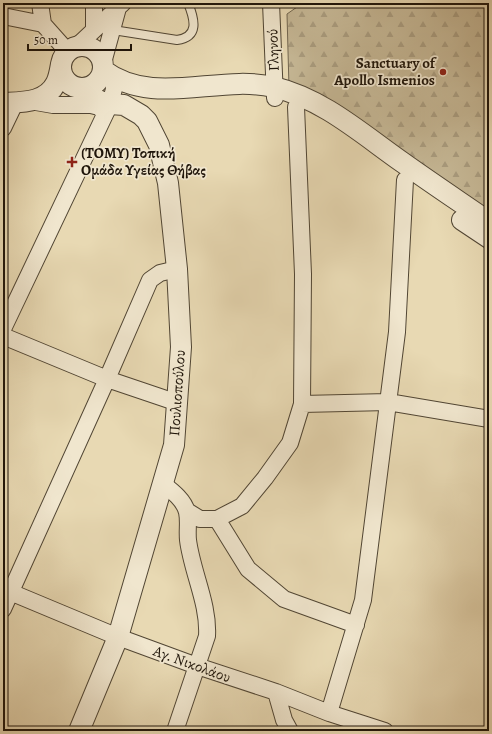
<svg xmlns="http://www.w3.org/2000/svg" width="492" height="734" font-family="Alegreya,serif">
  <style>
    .forest { fill: url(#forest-firs); stroke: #726650 }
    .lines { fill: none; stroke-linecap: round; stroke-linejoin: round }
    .service-casing { stroke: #514634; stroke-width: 10 }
    .minor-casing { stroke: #514634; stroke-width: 18 }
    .tertiary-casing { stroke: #514634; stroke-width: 22 }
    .service { stroke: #f0e6ce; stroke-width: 8 }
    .minor { stroke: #f0e6ce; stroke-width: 16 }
    .tertiary { stroke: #f0e6ce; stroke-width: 20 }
    .poi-dot { fill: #8f2418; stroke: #f0e6ce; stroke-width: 1.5 }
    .labels { text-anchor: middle; stroke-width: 3.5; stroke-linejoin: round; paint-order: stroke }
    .street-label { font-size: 15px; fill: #1f150a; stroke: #f0e6ce }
    .poi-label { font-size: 15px; font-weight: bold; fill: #1f150a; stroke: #f0e6ce; text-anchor: end }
  </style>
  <defs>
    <pattern id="forest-firs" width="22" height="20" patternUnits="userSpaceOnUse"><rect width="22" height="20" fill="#c6b896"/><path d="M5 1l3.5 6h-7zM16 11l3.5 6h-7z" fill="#aa9d80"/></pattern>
  </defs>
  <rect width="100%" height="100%" fill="#e8d9b3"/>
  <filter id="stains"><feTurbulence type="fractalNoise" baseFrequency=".005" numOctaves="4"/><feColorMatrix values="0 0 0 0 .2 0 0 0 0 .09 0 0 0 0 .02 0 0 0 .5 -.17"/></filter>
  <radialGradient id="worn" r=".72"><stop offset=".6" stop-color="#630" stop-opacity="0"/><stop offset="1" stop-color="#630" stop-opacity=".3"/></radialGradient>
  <path class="forest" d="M314 3H489V218L289 88 287 14 297 7Z"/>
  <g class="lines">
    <defs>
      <path id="service" d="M113 30 177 40C199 37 195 20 188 3"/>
      <path id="minor" d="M40 3 43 24 68 52
        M271 3 275 98
        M3 16 43 24
        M94 30V3
        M76 47 123 3
        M103 63 118 8
        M30 101 53 105H91L99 107 105 113
        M296 107 303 274 302 404 290 443 265 478 242 506 217 519 248 569 284 599 356 625
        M3 128 15 103
        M3 329 110 104 114 89 113 77
        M3 336 107 379 178 403
        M302 404 388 402 489 419
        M163 484C172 491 184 500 187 512 189 521 187 531 188 540 192 572 209 604 207 636L175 731
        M187 511 200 519H217
        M3 589 118 637 197 666 276 692 329 713 385 731
        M3 609 107 379 150 280 160 273 177 269
        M276 692 284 720 290 731
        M329 713 363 600 397 332 405 180"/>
      <path id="tertiary" d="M61 67a21 21 0 1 1 42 0a21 21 0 1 1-42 0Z
        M103 70C154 108 217 74 274 87 323 99 362 134 402 162 430 182 460 202 489 222
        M3 103C23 102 46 103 56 83 59 77 60 70 61 64
        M462 220 489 238
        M79 731 118 637 174 445 181 347 177 269 168 183 159 145 147 121 141 115 124 105 110 104 100 101 92 97 80 88"/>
    </defs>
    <use href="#service" class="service-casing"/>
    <use href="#minor" class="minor-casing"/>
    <use href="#tertiary" class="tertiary-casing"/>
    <use href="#service" class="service"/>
    <use href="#minor" class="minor"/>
    <use href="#tertiary" class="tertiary"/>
  </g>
  <g class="poi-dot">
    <circle cx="443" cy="72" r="4"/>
    <path d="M70 156h4v4h4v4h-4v4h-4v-4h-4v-4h4z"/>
  </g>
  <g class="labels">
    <g class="street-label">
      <text transform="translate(273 50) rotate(-92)" y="5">Γληνού</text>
      <text transform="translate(177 393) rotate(-86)" y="5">Πουλιοπούλου</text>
      <text transform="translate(192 664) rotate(20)" y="5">Αγ. Νικολάου</text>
    </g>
    <g class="poi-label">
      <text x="435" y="68">Sanctuary of<tspan x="435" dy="17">Apollo Ismenios</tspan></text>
      <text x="81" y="158" text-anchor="start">(ΤΟΜΥ) Τοπική<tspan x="81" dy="17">Ομάδα Υγείας Θήβας</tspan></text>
    </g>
  </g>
  <rect width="492" height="734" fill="none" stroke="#e8d9b3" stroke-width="16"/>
  <rect x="4" y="4" width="484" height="726" fill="none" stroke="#1f150a" stroke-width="2"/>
  <rect x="8" y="8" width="476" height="718" fill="none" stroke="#1f150a"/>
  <path d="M28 44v6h103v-6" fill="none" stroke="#1f150a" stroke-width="2"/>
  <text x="34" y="44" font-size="12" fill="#1f150a" stroke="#f0e6ce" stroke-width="3" paint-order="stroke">50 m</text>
  <rect width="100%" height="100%" filter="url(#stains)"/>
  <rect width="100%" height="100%" fill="url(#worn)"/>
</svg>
